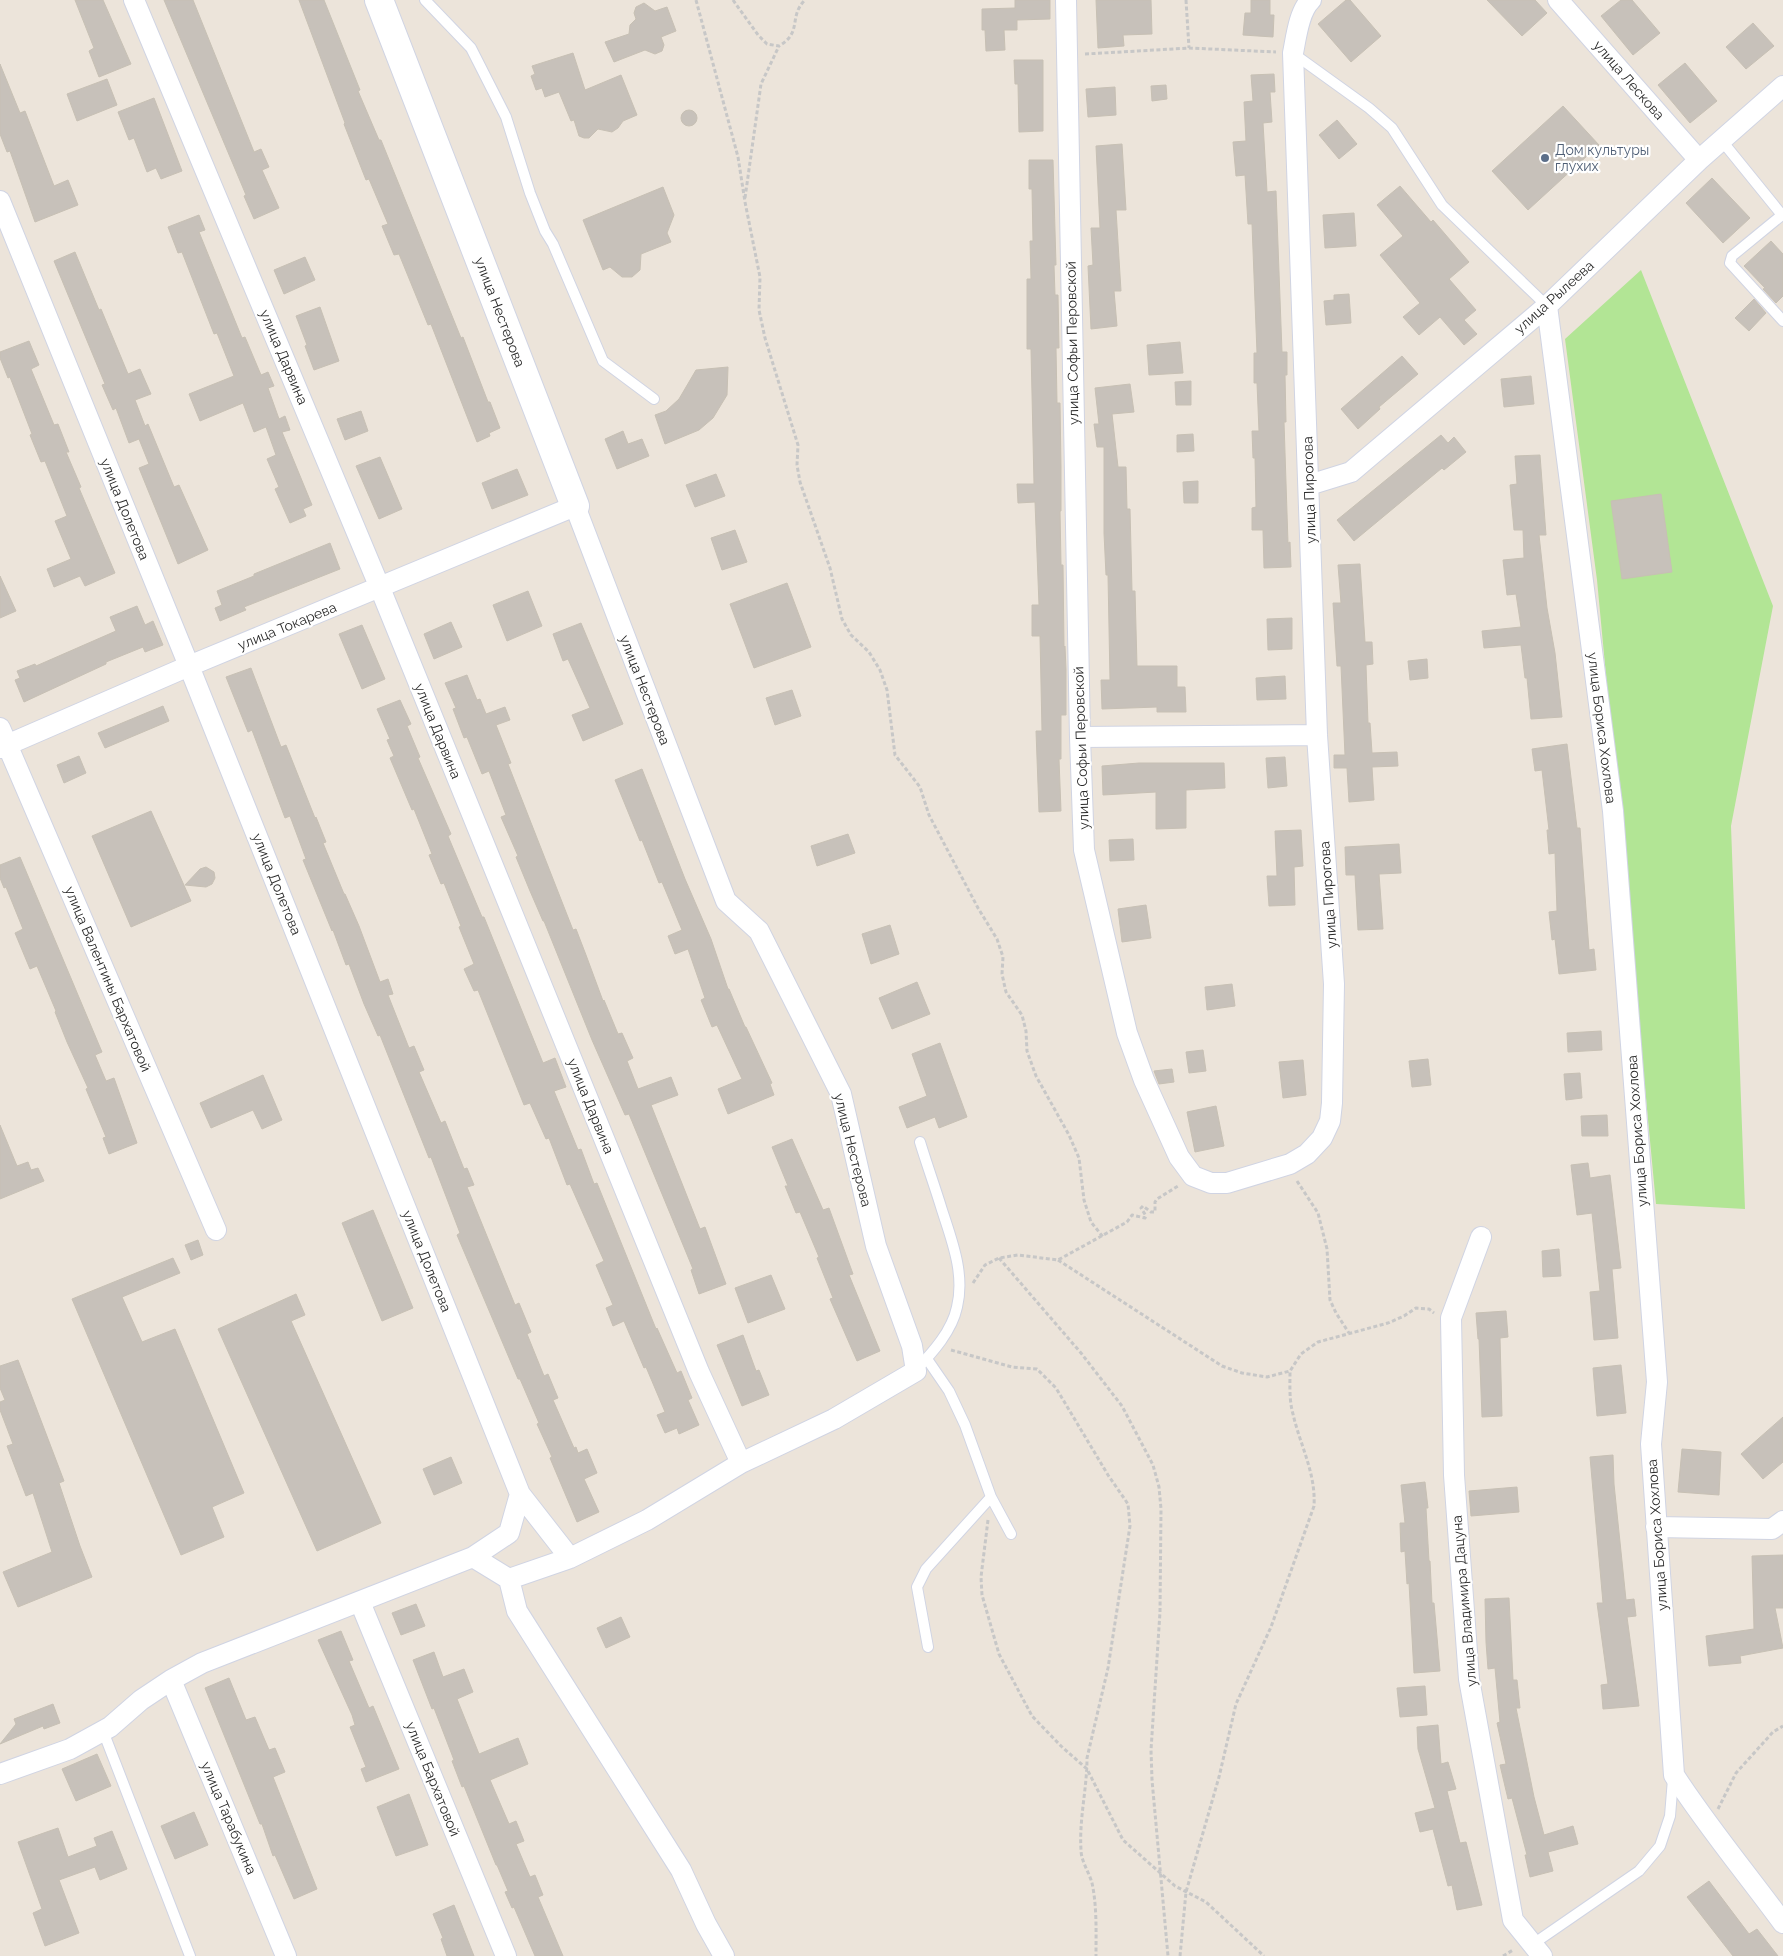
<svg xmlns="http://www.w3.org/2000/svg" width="1783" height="1956" font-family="Raleway,sans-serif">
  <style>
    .green { fill: #b2e595 }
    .building { fill: #c7c1ba; stroke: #c7c0b4 }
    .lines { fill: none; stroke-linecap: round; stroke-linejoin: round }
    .lane-casing { stroke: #d0d4e3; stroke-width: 12 }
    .street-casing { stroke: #d0d4e3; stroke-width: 22 }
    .secondary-casing { stroke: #d0d4e3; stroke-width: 30 }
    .path { stroke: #c7c7c7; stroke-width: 3; stroke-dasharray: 4 2.5; stroke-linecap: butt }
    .lane { stroke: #fff; stroke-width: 10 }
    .street { stroke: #fff; stroke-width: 20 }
    .secondary { stroke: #fff; stroke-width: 28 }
    .service-dot { fill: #5c6f8a; stroke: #fff; stroke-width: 2 }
    .labels { text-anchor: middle; stroke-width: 4.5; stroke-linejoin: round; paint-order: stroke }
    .street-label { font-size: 14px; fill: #292929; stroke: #fff }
    .service-label { font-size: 14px; fill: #4e5e75; stroke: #fff; text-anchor: start }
  </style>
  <rect width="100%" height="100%" fill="#ece4da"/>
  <path class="green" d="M1641 270 1773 606 1731 826 1745 1209 1656 1204 1597 580 1565 339Z"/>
  <path class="building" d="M75 0H103L131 64 99 77 89 51 94 48Z
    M164 0H193L254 152 261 149 269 167 262 170 279 208 254 219 244 196 246 195Z
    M299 0H324L360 90 358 91 379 140H381L461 338 463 337 488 402H490L500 428 489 433 490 436 477 442 431 324 428 325 399 254 394 255 382 226 388 224 369 179 366 180 344 124 345 123Z
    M1015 0H1050V19L1017 20V30H1004L1005 50 986 51 985 30H982V9L1015 8Z
    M1096 0H1151L1152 34 1123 35 1124 46 1098 48Z
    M1251 0H1270V15H1274L1273 37 1243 35 1245 13H1251Z
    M1346 0H1350L1381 36 1351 62 1318 24Z
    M1487 0H1535L1547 13 1522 36Z
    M1621 0H1632L1660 33 1633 55 1601 16Z
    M644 3 655 11 667 7 676 31 661 37 664 45 662 51 655 54 645 50 614 62 605 42 629 34 630 25 636 19 634 13 636 7Z
    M1753 23 1774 46 1746 69 1726 47Z
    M573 53 585 90 621 75 637 115 623 121 618 128 612 132 598 129 589 138H584L579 136 574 120 571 121 559 92 545 97 542 88 536 90 531 76 535 74 532 66Z
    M1014 60H1043V131L1019 132 1018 84H1015Z
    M1685 63 1717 101 1690 123 1658 85Z
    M0 64 20 113 25 111 54 186 68 180 78 205 35 222 10 151 7 152 0 134Z
    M1274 74 1275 92H1270L1272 122 1263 123 1267 192 1276 191 1282 352H1287V375H1285L1286 422H1284L1288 543 1290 542 1291 567 1264 568 1263 530H1252V508L1256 507 1255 458H1253L1252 431H1259L1257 383H1254V353H1257L1252 224H1248L1245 175 1236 176 1233 142 1246 141 1244 102 1253 101 1251 75Z
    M107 79 117 105 77 121 67 94Z
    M1166 85 1167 99 1152 101 1151 86Z
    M1115 87 1116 115 1088 117 1086 89Z
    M154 98 182 171 161 179 156 168 147 172 134 138 129 140 118 112Z
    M1563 106 1599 145 1528 210 1492 171Z
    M681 118a8 8 0 1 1 16 0a8 8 0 1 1-16 0Z
    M1337 120 1357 144 1339 159 1319 135Z
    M1122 144 1126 210H1116L1121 291H1114L1117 326 1091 329 1088 266 1093 265 1091 228H1100L1096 146Z
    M1029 160H1053L1056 265H1054L1055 295H1058L1059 348H1056L1057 403H1060L1061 468V511H1060L1061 565H1063L1064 647 1065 646 1066 670V715H1061V759H1059L1061 811 1039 812 1036 731H1042L1040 636H1032V605H1039L1035 502 1018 503 1017 484H1034L1031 349H1027V279H1031L1030 241H1033L1032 189H1029Z
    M1712 178 1750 218 1723 243 1686 203Z
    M1400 186 1431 222 1433 220 1469 262 1449 279 1476 310 1464 320 1477 334 1464 345 1440 317 1419 335 1403 317 1420 303 1380 255 1403 236 1377 205Z
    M663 187 674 215 667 233 671 242 641 254 640 270 632 277H622L610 267 603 270 583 220Z
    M1354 213 1356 246 1325 248 1323 215Z
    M199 215 205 230 199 232 242 338 245 337 261 375 268 372 274 386 268 388 279 419 285 416 290 430 282 432 312 505 303 509 306 516 290 523 275 489 279 487 267 459 276 455 266 427 254 432 243 403 200 421 189 394 234 376 217 333 214 334 182 252 178 253 168 227Z
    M1771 241 1783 254V296L1776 303 1763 289 1765 288 1744 266Z
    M75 252 99 310 101 309 128 374 140 369 151 394 135 400 145 426 148 424 174 487 179 485 208 550 178 564 139 468 149 464 139 439 129 443 116 408 113 410 102 385 105 384 54 261Z
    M305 257 315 280 284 294 274 270Z
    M1349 294 1351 323 1326 325 1324 301 1334 300V295Z
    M1754 299 1766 313 1749 331 1735 318Z
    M320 307 339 361 314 370 305 346 307 345 296 316Z
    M29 341 39 365 31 369 54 425 58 424 69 452H66L81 487 79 488 115 573 85 586 80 576 54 587 47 569 71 559 55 521 67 516 45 461 41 462 30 435 32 434 10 377 8 378 0 358V352Z
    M1180 342 1183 373 1149 375 1147 345Z
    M1402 356 1418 374 1379 407 1380 409 1358 429 1341 409Z
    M728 367 727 395 713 418 699 430 665 444 655 415 666 411 679 399 696 370Z
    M1531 376 1534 404 1504 407 1501 379Z
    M1191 381V405H1176L1175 382Z
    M1130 384 1134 412 1112 414 1118 467H1126L1127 509H1130L1132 591H1135L1137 666H1177V687H1185L1186 712H1157V707L1102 709 1101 680H1110L1108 575H1106L1104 533V447H1097L1094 424H1099L1095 388Z
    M361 411 368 431 345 440 337 419Z
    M623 431 628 444 642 439 649 456 617 469 605 439Z
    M1193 434 1194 451 1177 452V435Z
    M1441 435 1448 443 1454 437 1466 452 1444 470 1442 468 1354 541 1337 520Z
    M1540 455 1546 535H1539L1547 608 1555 653 1562 717 1531 719 1527 678H1525L1521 645 1484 648 1482 631 1521 627 1516 594 1507 595 1503 560 1524 558 1523 530H1514L1510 485 1517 484 1515 456Z
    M380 457 402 509 379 519 356 466Z
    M517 469 528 495 492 509 482 483Z
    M716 474 725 496 695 507 686 485Z
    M1198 481V503H1184L1183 482Z
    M1661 494 1672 572 1622 579 1611 501Z
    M735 530 747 562 722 570 711 538Z
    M330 543 340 569 244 607 246 610 220 621 215 608 222 605 217 591 254 576V574Z
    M1360 564 1365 642H1372L1373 664 1366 665 1368 723H1370L1372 753 1397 752 1398 766 1372 767 1374 800 1349 802 1347 768H1334V755H1345L1341 666H1337L1333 603H1341L1338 565Z
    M0 576 16 611 0 618Z
    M787 583 811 647 754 668 730 604Z
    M528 591 542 626 507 641 493 605Z
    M137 606 145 625 153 621 163 645 145 652 143 647 106 662V664L24 702 15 680 20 678 17 671 35 664 36 666 116 631 110 617Z
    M1292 618V649L1268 650 1267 619Z
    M451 622 462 647 434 659 424 634Z
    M581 623 623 724 583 741 572 715 590 708 568 659 563 661 553 634Z
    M362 625 385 679 362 689 339 634Z
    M1427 659 1428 678 1410 680 1408 661Z
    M251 668 281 747 286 745 315 818 316 817 326 842 323 843 344 894H345L359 926 380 982 388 979 393 994 388 995 409 1048 414 1046 424 1070 419 1072 441 1123 445 1121 464 1169 467 1168 474 1185 467 1187 515 1305 519 1303 531 1332 527 1334 544 1376 548 1374 558 1398 553 1400 574 1448 576 1447 578 1453 587 1449 597 1473 584 1479 599 1512 577 1522 550 1458 552 1457 537 1424 539 1423 520 1379H518L457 1235 460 1233 431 1157 429 1158 380 1035 378 1036 364 1004 349 964 346 965 333 930 332 931 303 860 306 859 290 816 285 818 252 730 248 732 226 677Z
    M467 675 477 700 480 699 486 714 505 707 510 720 496 725 511 763 508 764 573 930 576 929 586 955 603 1001 604 1000 618 1034 622 1033 633 1058 627 1061 638 1089 671 1077 678 1095 651 1105 700 1229 705 1227 726 1284 699 1294 691 1270 693 1269 629 1114 625 1115 592 1040 544 921H543L530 891 516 857 518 856 501 817 506 815 489 771 482 774 467 737 464 738 453 709 456 708 445 683Z
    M1285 676 1286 699 1257 700 1256 678Z
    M792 690 801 716 775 725 766 698Z
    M400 700 411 724 407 726 420 757 418 758 451 834 448 836 482 917H484L543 1063 555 1058 566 1087 554 1091 578 1150 581 1149 594 1184 597 1183 656 1329 657 1328 677 1373 681 1371 692 1398 688 1400 699 1425 679 1434 677 1428 665 1433 657 1415 665 1412 646 1367 644 1368 624 1321 613 1326 606 1308 613 1305 596 1265 604 1261 570 1184 567 1185 549 1138 546 1139 530 1103 524 1105 478 990 474 991 464 969 474 964 459 927 461 926 444 883 441 884 429 855 432 854 414 809 412 810 390 758 394 756 387 740 390 739 377 709Z
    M163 706 169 721 105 748 98 733Z
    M1567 744 1577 828H1580L1589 950 1594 949 1596 970 1559 974 1555 939 1552 940 1549 912 1557 911 1555 853 1549 854 1547 830H1549L1542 770 1535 771 1532 749Z
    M79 756 86 773 64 783 57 765Z
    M1285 757 1287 786 1268 788 1266 758Z
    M1139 763H1224L1225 788 1186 790V828L1156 829V792L1103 795 1102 766Z
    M642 769 685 879 711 939 728 989H729L745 1027H746L772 1083 770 1084 774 1095 728 1114 718 1089 742 1079 717 1025 712 1027 701 1000 705 998 688 949 675 954 668 936 682 930 662 882 659 883 642 840 640 841 615 780Z
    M151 811 191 901 131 927 92 836Z
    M1301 830 1303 866 1294 867 1295 905 1269 906 1267 876H1277L1275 831Z
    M848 834 855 853 817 866 811 846Z
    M1133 839 1134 860 1110 861 1109 840Z
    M1399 844 1401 873 1379 874 1383 929 1358 930 1355 875H1346L1345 847Z
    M20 857 102 1052 95 1055 106 1081 114 1078 137 1143 109 1154 103 1138 106 1137 86 1089 88 1088 67 1042 55 1012 56 1011 37 966 30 969 15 933 23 929 6 887 4 888 0 878V865Z
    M206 867 214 872 215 878 212 884 206 887 185 885 200 869Z
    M1146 905 1151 938 1122 942 1118 909Z
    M890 925 899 954 871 964 862 934Z
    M917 982 930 1014 892 1029 879 998Z
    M1232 984 1235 1006 1207 1010 1205 987Z
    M1601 1031 1602 1050 1568 1052 1567 1033Z
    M940 1043 967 1117 939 1128 935 1117 907 1128 899 1107 927 1096 912 1054Z
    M1203 1050 1206 1071 1189 1073 1186 1052Z
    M1428 1059 1431 1085 1412 1087 1409 1061Z
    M1303 1060 1306 1095 1283 1098 1279 1062Z
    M1172 1069 1174 1082 1159 1084 1154 1071Z
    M1580 1073 1582 1098 1566 1100 1564 1074Z
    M263 1075 282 1120 262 1129 253 1110 211 1128 200 1103Z
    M1216 1106 1224 1146 1195 1152 1187 1112Z
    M1607 1115 1608 1136H1582L1581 1116Z
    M0 1125 17 1166 28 1162 31 1170 38 1168 44 1181 0 1199Z
    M792 1139 823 1210 829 1208 853 1274 849 1275 880 1351 857 1361 830 1299 833 1298 817 1258 819 1257 800 1212 796 1213 785 1186H788L772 1147Z
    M1588 1163 1590 1178 1610 1175 1621 1268 1612 1269 1618 1338 1594 1340 1590 1292 1600 1291 1592 1213 1577 1215 1571 1165Z
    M373 1210 413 1308 382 1321 342 1223Z
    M198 1240 203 1255 191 1260 185 1245Z
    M1559 1249 1561 1276 1543 1277 1542 1251Z
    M173 1258 180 1273 122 1297 142 1342 175 1329 244 1493 212 1507 224 1537 181 1555 72 1299Z
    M771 1275 785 1309 748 1323 735 1288Z
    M296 1294 305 1315 291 1321 381 1523 317 1551 218 1329Z
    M1506 1311 1508 1337 1500 1338 1502 1416 1482 1417 1479 1339H1478L1476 1313Z
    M743 1335 756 1371 759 1370 769 1395 742 1406 717 1345Z
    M18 1360 64 1481 59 1483 80 1546 92 1577 18 1607 3 1572 52 1552 33 1493 26 1496 7 1446 13 1444 0 1410V1402L5 1400 0 1388V1366Z
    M1621 1365 1626 1413 1597 1416 1593 1368Z
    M1783 1417V1462L1763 1479 1741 1454Z
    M1682 1449 1721 1452 1719 1495 1678 1492Z
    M1613 1455 1614 1484 1626 1600 1634 1599 1636 1616 1627 1617 1639 1706 1603 1709 1601 1685 1608 1684 1597 1603H1603L1590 1457Z
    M451 1457 462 1483 434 1495 423 1469Z
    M1425 1482 1428 1508H1426L1429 1561H1430L1432 1603H1434L1440 1671 1414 1673 1409 1583 1407 1584 1405 1551 1401 1552 1400 1523H1405L1401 1485Z
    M1517 1487 1519 1512 1471 1516 1469 1491Z
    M1783 1555V1608H1775L1783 1648 1740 1656 1741 1663 1709 1666 1706 1636 1754 1629 1752 1556Z
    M1509 1598 1513 1680H1517L1520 1708H1516L1534 1797 1544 1835 1573 1826 1578 1844 1548 1852 1553 1871 1530 1877 1525 1855H1527L1512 1798 1508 1799 1500 1765 1506 1764 1497 1723 1500 1722 1495 1668 1488 1669 1486 1642 1485 1599Z
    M416 1604 425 1626 401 1635 392 1613Z
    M621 1617 630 1637 606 1648 597 1628Z
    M341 1631 353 1660 349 1661 369 1708 373 1706 399 1769 366 1782 361 1769 366 1767 350 1727 355 1725 352 1715 318 1640Z
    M434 1652 443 1677 464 1669 473 1692 457 1699 479 1754 518 1738 528 1764 490 1780 509 1824 516 1821 524 1841 516 1844 530 1877 535 1875 543 1895 538 1897 563 1956H535L514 1907 512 1908 505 1892 508 1891 497 1865H496L464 1786 462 1787 452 1761 454 1760 434 1708 432 1709 413 1660Z
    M229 1678 246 1720 255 1717 269 1750 275 1748 285 1772 273 1777 317 1889 294 1899 275 1855 273 1856 262 1824H260L205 1688Z
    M1425 1686 1427 1715 1400 1717 1397 1688Z
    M53 1704 60 1723 44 1729 43 1726 0 1744 16 1724 14 1719Z
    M1438 1725 1441 1764 1448 1762 1456 1789 1447 1791 1460 1843 1466 1842 1482 1905 1457 1910 1452 1885 1448 1886 1433 1829 1420 1832 1415 1813 1435 1808 1418 1749 1417 1727Z
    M97 1754 111 1786 76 1801 62 1769Z
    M409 1794 428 1845 396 1856 377 1807Z
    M194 1812 208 1845 175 1859 161 1826Z
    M58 1828 68 1857 97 1846 94 1838 112 1831 127 1869 100 1880 95 1867 59 1880 79 1933 45 1946 33 1913 42 1909 18 1842Z
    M1709 1881 1749 1934 1757 1929 1778 1956H1733L1687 1897Z
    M454 1905 463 1928 474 1956H447L441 1939 443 1938 433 1914Z"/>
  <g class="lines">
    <defs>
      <path id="lane" d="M425 0 471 48 506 117 530 193 545 231 553 244 603 361 654 399
        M1294 54 1369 108 1392 128 1442 205 1547 306
        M1722 141 1782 215 1732 256 1730 263 1783 321
        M927 1359 949 1391 965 1425 991 1497 1011 1534
        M916 1370C933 1352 952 1331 957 1307 965 1274 952 1241 942 1210 935 1187 927 1165 920 1142
        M928 1647 917 1587 926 1569 991 1497
        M103 1731 190 1956
        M1533 1944 1639 1871 1660 1846 1670 1816 1673 1779"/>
      <path id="street" d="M134 0 380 588 699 1372 741 1463
        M1066 0 1080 737 1084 850 1127 1033 1144 1080 1179 1157 1193 1176 1211 1183H1227L1290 1164 1307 1154 1322 1138 1330 1121 1332 1103 1334 984 1317 735 1293 53C1296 38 1299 11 1311 0
        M1558 0 1699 160
        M0 201 189 666 520 1494 570 1558
        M1547 306 1613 811 1657 1382 1651 1444 1674 1775C1707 1826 1747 1874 1783 1923
        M1309 485 1351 472 1547 306 1699 160 1783 86
        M0 728 216 1230
        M1080 737 1317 735
        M0 748 189 666 575 506 726 901 759 931 841 1094 876 1246 912 1346 916 1371 834 1419 741 1463 647 1520 570 1558 509 1579 473 1557 202 1663 171 1680 141 1700 110 1727 70 1749 0 1774
        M1481 1237 1451 1318 1454 1475 1469 1679 1513 1920 1542 1956
        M1656 1527 1772 1529 1783 1521
        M473 1557 509 1533 520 1494
        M509 1579 517 1611 681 1870 706 1924 724 1956
        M360 1602 506 1956
        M171 1680 286 1956"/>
      <path id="secondary" d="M379 0 575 506"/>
    </defs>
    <use href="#lane" class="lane-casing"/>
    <use href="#street" class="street-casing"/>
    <use href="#secondary" class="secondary-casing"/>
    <path class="path" d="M696 0 738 157 745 202 760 277 759 310 765 338 798 445 797 465 800 482 830 568 842 619 851 635 869 652 880 670 887 690 895 755 920 787 929 815 978 908 997 939 1003 957 1002 974 1006 992 1022 1015 1026 1031 1027 1051 1036 1076 1069 1135 1079 1158 1084 1200 1091 1222 1103 1237
      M733 0 758 35 767 44 779 46C803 32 788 17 805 0
      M1186 0 1189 48
      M1085 54 1189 48 1276 52
      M745 198 761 84 779 46
      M1297 1181 1318 1213 1327 1249 1330 1300 1336 1313 1349 1333
      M999 1258 1081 1353 1122 1406 1153 1465 1159 1487 1161 1509 1160 1612 1151 1750 1152 1780 1168 1956
      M1058 1260 1222 1366 1242 1373 1267 1377 1290 1371 1301 1354 1318 1342 1388 1323 1404 1316 1416 1308 1429 1309 1434 1313
      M973 1283 985 1265 999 1258 1018 1255 1058 1260 1127 1222 1132 1215 1145 1218 1146 1216 1141 1208 1143 1206 1151 1212H1155V1202L1157 1199 1178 1186
      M951 1350 1012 1367 1037 1369 1056 1388 1108 1475 1128 1504 1130 1526 1108 1668 1087 1758C1087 1789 1079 1819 1081 1850 1081 1861 1089 1872 1092 1883 1097 1906 1096 1932 1096 1956
      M988 1520 981 1577 982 1595 999 1654 1032 1716 1061 1746 1087 1769 1123 1840 1175 1886 1206 1902 1264 1956
      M1718 1809 1736 1773 1773 1732 1783 1726
      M1180 1956 1186 1892 1219 1777 1236 1704 1271 1627 1314 1506C1316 1473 1300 1445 1293 1414 1289 1400 1290 1385 1290 1371
      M1503 1956 1513 1950"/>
    <use href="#lane" class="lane"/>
    <use href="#street" class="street"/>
    <use href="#secondary" class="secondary"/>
  </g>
  <circle class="service-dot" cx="1545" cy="158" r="5"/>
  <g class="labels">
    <g class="street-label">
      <text transform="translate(1629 80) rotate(49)" y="5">улица Лескова</text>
      <text transform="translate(1554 297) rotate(-42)" y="5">улица Рылеева</text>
      <text transform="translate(500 312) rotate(69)" y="5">улица Нестерова</text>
      <text transform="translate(1072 343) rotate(-91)" y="5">улица Софьи Перовской</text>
      <text transform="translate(284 357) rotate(67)" y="5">улица Дарвина</text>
      <text transform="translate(1309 490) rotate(-92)" y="5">улица Пирогова</text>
      <text transform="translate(125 509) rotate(68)" y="5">улица Долетова</text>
      <text transform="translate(287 626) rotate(-22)" y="5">улица Токарева</text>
      <text transform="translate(645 690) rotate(69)" y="5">улица Нестерова</text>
      <text transform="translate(1602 728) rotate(83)" y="5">улица Бориса Хохлова</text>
      <text transform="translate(438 731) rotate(68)" y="5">улица Дарвина</text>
      <text transform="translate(1081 748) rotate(-92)" y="5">улица Софьи Перовской</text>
      <text transform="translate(277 884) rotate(68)" y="5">улица Долетова</text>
      <text transform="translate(1328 895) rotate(-94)" y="5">улица Пирогова</text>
      <text transform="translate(108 979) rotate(67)" y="5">улица Валентины Бархатовой</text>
      <text transform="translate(591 1106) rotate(68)" y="5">улица Дарвина</text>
      <text transform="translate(1637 1131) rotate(-94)" y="5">улица Бориса Хохлова</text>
      <text transform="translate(853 1150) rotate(76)" y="5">улица Нестерова</text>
      <text transform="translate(427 1261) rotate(68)" y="5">улица Долетова</text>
      <text transform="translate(1657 1535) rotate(-94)" y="5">улица Бориса Хохлова</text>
      <text transform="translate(1464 1601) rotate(-95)" y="5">улица Владимира Дацуна</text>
      <text transform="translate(433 1779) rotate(68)" y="5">улица Бархатовой</text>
      <text transform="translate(229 1818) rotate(67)" y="5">улица Тарабукина</text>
    </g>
    <g class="service-label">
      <text x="1555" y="155">Дом культуры<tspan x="1555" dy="16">глухих</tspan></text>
    </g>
  </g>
</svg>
